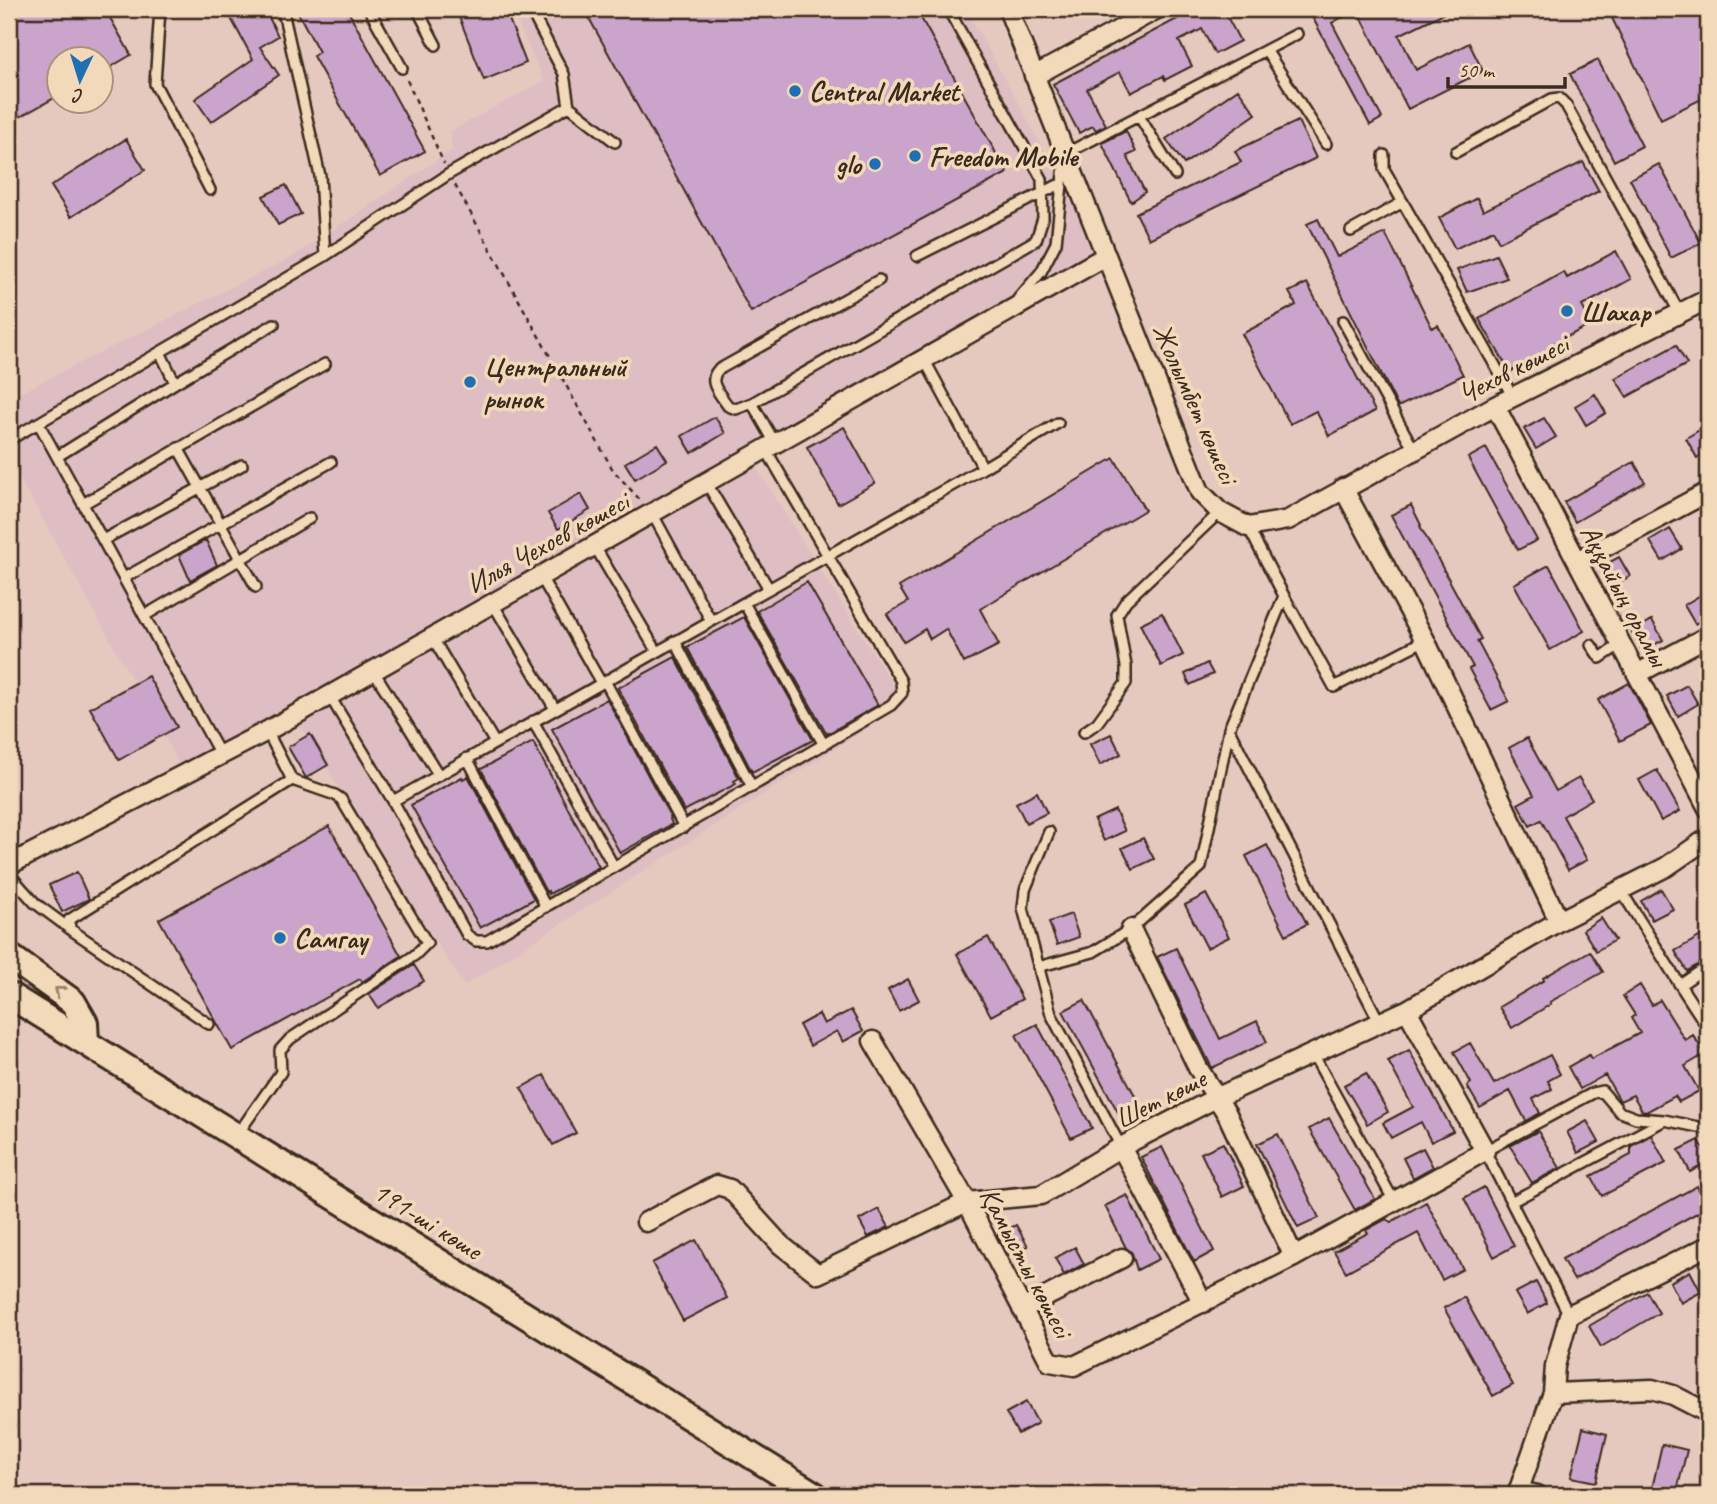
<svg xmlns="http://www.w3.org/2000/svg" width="1717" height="1504" font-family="Caveat,sans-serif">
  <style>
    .built { fill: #debec2 }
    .building { fill: #cba4cb; stroke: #3b2a1e; stroke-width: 2 }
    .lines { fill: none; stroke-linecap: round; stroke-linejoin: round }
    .lane-casing { stroke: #3b2a1e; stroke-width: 14 }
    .street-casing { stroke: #3b2a1e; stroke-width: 23 }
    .secondary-casing { stroke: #3b2a1e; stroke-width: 30 }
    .path { stroke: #3b2a1e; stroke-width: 2.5; stroke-dasharray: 5 5; stroke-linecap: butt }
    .lane { stroke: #f2d9b9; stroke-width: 9 }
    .street { stroke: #f2d9b9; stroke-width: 18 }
    .secondary { stroke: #f2d9b9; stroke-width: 24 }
    .oneway { stroke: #96826c }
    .poi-dot { fill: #1f6fb2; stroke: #f2d9b9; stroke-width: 2.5 }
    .labels { text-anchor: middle; stroke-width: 7; stroke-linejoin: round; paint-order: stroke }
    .poi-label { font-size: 28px; font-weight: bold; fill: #3b2a1e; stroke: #f2d9b9; text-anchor: start }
    .street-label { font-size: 28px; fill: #3b2a1e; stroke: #f2d9b9 }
  </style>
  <rect width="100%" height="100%" fill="#e6c9be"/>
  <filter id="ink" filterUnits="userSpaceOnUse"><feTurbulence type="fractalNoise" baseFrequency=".0143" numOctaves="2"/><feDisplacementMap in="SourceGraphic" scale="14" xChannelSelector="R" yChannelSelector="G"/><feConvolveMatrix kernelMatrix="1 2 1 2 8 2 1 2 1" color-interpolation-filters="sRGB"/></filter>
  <g filter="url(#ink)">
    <path class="built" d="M511 9H966L1109 266 329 695 187 778 9 459V398L292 257 452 150 450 131 544 81Z
      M756 467 905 704 464 986 300 726Z"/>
    <path class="building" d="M9 9H105L131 55 102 72V60H60V95L20 117 9 96Z
      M226 9H265L278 36 260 47 279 75 211 122 195 99 253 59Z
      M296 9H347L425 151 380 176 313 56 319 52Z
      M456 9H505L526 63 484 80Z
      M584 9H916L1007 173 751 312Z
      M1196 9H1223L1240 41 1215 54 1202 29 1179 41 1192 66 1165 80 1163 76 1131 93 1120 72 1087 89 1106 125 1096 130 1093 126 1079 133 1053 84Z
      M1308 9H1452L1399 35 1416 70 1469 43 1483 71 1408 109 1357 9 1332 23 1382 118 1370 125Z
      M1632 9H1708V96L1661 119 1612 18Z
      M1598 60 1642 146 1614 161 1570 74Z
      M1238 89 1256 114 1184 164 1166 139Z
      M1298 121 1316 158 1149 239 1136 213 1241 162 1235 151Z
      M1126 131 1136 152 1127 156 1145 192 1131 202 1102 143Z
      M126 139 145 170 71 217 51 186Z
      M1583 162 1599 191 1499 242 1493 230 1455 249 1439 218 1477 198 1483 211Z
      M1659 164 1701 243 1671 258 1630 179Z
      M286 185 301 214 278 225 263 196Z
      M1318 219 1337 257 1385 233 1432 328 1438 325 1463 375 1398 407 1307 224Z
      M1616 251 1631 279 1582 306 1592 324 1549 346 1551 349 1510 372 1479 319 1564 272 1567 278Z
      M1496 255 1507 278 1467 292 1457 270Z
      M1307 283 1375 411 1329 436 1316 411 1290 424 1242 334 1296 305 1289 292Z
      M1676 345 1687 364 1627 397 1615 378Z
      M1595 394 1606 413 1586 425 1575 406Z
      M715 417 725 433 692 453 682 436Z
      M1544 418 1556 437 1536 449 1524 429Z
      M1708 425V451L1697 458 1686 438Z
      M844 427 875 483 838 504 807 447Z
      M657 444 667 460 635 479 625 463Z
      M1486 448 1537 540 1518 550 1468 458Z
      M1114 458 1145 510 980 609 999 645 964 663 946 629 930 639 925 629 904 642 887 614 908 602 899 587Z
      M1634 462 1645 482 1575 522 1564 502Z
      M581 494 590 510 558 529 548 513Z
      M1411 505 1421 525 1420 526 1481 639 1477 641 1509 701 1491 710 1469 669 1473 667 1391 515Z
      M1670 529 1682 549 1662 561 1650 541Z
      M206 540 217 565 190 580 179 555Z
      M1619 557 1630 576 1610 588 1599 568Z
      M1549 565 1584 631 1550 650 1514 584Z
      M807 582 878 705 827 734 757 611Z
      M1704 593 1708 601V617L1695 624 1684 605Z
      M1162 613 1183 655 1161 666 1140 624Z
      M744 617 813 740 752 772 687 647Z
      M1652 620 1663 640 1643 651 1632 632Z
      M675 657 739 778 734 781 736 784 684 811 618 688Z
      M1207 663 1213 674 1190 685 1185 674Z
      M148 676 177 727 119 760 90 708Z
      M1629 683 1651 725 1620 741 1598 700Z
      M1687 685 1698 704 1678 716 1667 696Z
      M607 699 671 818 670 819 672 824 620 853 552 729Z
      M310 734 328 765 306 778 288 747Z
      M1111 734 1121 754 1100 765 1090 744Z
      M1527 738 1556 791 1579 778 1592 799 1563 816 1587 860 1568 870 1541 820 1530 826 1518 804 1534 795 1509 748Z
      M533 742 599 867 549 894 548 891 546 892 481 769Z
      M1657 770 1680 811 1661 821 1639 780Z
      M468 776 534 899 480 928 411 805 462 777 463 779Z
      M1037 792 1047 813 1026 823 1016 803Z
      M1115 810 1125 831 1104 841 1094 820Z
      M329 826 401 956 362 982 360 979 232 1050 159 919Z
      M1143 838 1154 859 1133 869 1122 848Z
      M1267 845 1307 924 1286 935 1246 856Z
      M77 872 89 899 62 912 49 885Z
      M1661 889 1673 909 1652 920 1641 901Z
      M1206 894 1229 937 1207 948 1185 905Z
      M1071 914 1079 937 1057 945 1049 922Z
      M1601 918 1615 940 1596 951 1583 930Z
      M1708 932V959L1687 971 1675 951Z
      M988 937 1022 999 991 1016 957 954Z
      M1176 948 1220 1039 1257 1021 1267 1042 1212 1068 1157 957Z
      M1590 951 1603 972 1550 1002 1551 1004 1512 1028 1499 1007 1544 980 1543 978Z
      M414 965 424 981 378 1008 369 994Z
      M908 979 919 1000 899 1011 888 990Z
      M1640 985 1652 1005 1660 1000 1685 1040 1693 1035 1705 1054 1685 1066 1699 1091 1679 1102 1675 1096 1646 1112 1642 1111 1633 1095 1620 1101 1605 1075 1580 1089 1568 1067 1589 1055 1591 1059 1640 1033 1631 1018 1635 1015 1623 996Z
      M1084 1000 1139 1103 1119 1114 1063 1011Z
      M851 1010 863 1031 843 1042 837 1031 810 1046 799 1025 819 1014 824 1024Z
      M1037 1024 1092 1128 1071 1138 1016 1035Z
      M1470 1043 1494 1084 1550 1055 1560 1074 1548 1081 1552 1089 1533 1099 1540 1113 1526 1121 1510 1091 1480 1108 1467 1086 1471 1083 1454 1052Z
      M1409 1050 1453 1131 1431 1142 1421 1122 1391 1138 1383 1123 1413 1107 1388 1061Z
      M1366 1073 1388 1112 1367 1124 1344 1085Z
      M544 1075 576 1133 553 1145 521 1088Z
      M1329 1118 1375 1199 1355 1210 1309 1129Z
      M1587 1121 1599 1142 1578 1153 1567 1132Z
      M1538 1131 1560 1168 1532 1183 1510 1146Z
      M1278 1134 1319 1218 1298 1228 1257 1144Z
      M1651 1135 1666 1163 1602 1196 1591 1176 1631 1155V1146Z
      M1699 1140 1708 1157V1162L1690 1172 1679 1150Z
      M1223 1143 1244 1186 1222 1197 1201 1153Z
      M1162 1147 1214 1251 1194 1262 1141 1157Z
      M1423 1148 1433 1167 1413 1178 1403 1158Z
      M1697 1186 1708 1207 1574 1280 1562 1259Z
      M1484 1187 1514 1246 1494 1257 1464 1198Z
      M1127 1195 1159 1259 1137 1270 1132 1253 1126 1248 1105 1206Z
      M1426 1202 1463 1269 1442 1280 1418 1233 1346 1272 1334 1251 1368 1233 1366 1230 1386 1219 1391 1222Z
      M879 1209 889 1227 868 1237 859 1220Z
      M1016 1225 1028 1246 1008 1256 997 1235Z
      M696 1240 727 1298 683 1321 652 1263Z
      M1075 1247 1084 1264 1064 1275 1055 1258Z
      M1690 1271 1701 1292 1681 1303 1670 1282Z
      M1536 1282 1547 1303 1527 1314 1515 1293Z
      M1647 1292 1659 1313 1601 1347 1589 1326Z
      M1464 1297 1513 1385 1493 1396 1444 1308Z
      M1026 1402 1038 1423 1018 1434 1006 1413Z
      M1583 1428 1607 1434 1596 1482 1571 1477Z
      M1662 1444 1687 1450 1676 1495 1651 1493Z"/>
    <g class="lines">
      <defs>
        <path id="lane" d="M160 9 155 84 210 190
          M369 9 402 68
          M417 9 436 45
          M1266 50 1326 144
          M569 106 615 142
          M1139 116 1175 175
          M1456 152 1552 99 1559 98 1566 105 1679 312
          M1384 155V169L1513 397
          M1351 231 1403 202
          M325 256 449 174 569 106 564 74 530 9
          M917 256 1062 183
          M879 280 718 370C707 382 720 394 728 406L736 409 752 403 1036 240 1043 218 1042 179 948 9
          M1018 299 1041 272 1056 243 1065 154 1297 34
          M1343 321 1414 450
          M924 359 983 468
          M175 383 274 324
          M752 403 775 443
          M39 424 221 756
          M9 440 325 256 320 176 284 16 280 9
          M178 448 256 587
          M58 456 175 383 160 352
          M706 482 769 589
          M83 504 325 364
          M652 513 711 621
          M103 540 242 465
          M594 545 657 652
          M540 575 601 683
          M124 578 331 462
          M1284 596 1334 687 1425 640
          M492 602 555 709
          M744 603 824 745
          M144 616 310 518
          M432 637 495 743
          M675 641 752 787
          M1591 645 1600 658 1621 644
          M373 670 438 774
          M605 681 684 827
          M329 695 393 801 467 935 476 941H487L891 705 902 693 901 681 765 448
          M533 721 614 867
          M1229 729 1380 1023
          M1084 732 1097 723 1126 683V666L1117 615 1126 601 1220 512
          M467 758 546 907
          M393 801 983 468 1058 423
          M1049 832 1025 890 1023 908 1051 1014 1121 1147
          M9 874 35 903 70 929
          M1620 889 1680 985 1708 966
          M1038 967 1093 952 1131 929 1201 867 1229 729 1284 596 1248 527
          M1680 985 1708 1028
          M209 1024 70 929 69 920 292 780 267 731
          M1313 1054 1395 1203
          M237 1135 281 1072 280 1050 290 1039 415 955 427 943 341 799 335 795 292 780
          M1511 1202 1663 1121
          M1569 1315 1485 1151 1593 1093 1602 1091 1620 1112 1636 1118 1664 1120 1708 1129"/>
        <path id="street" d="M1008 9 1200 492 1220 512 1248 527 1288 520 1495 406 1708 299
          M1034 76 1157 9
          M1495 406 1708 808
          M1343 488 1425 640 1559 921
          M1578 561 1708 492
          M1637 674 1708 636
          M9 865 267 731 1106 256
          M1131 929 1198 1068 1227 1114 1294 1257
          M873 1041 967 1202 1050 1362 1074 1366 1294 1257 1485 1151 1407 1010
          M1121 1147 1203 1303
          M646 1222 717 1185 730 1189 781 1245 818 1274 967 1202 1041 1195 1121 1147 1216 1098 1407 1010 1559 921 1666 867 1708 838
          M1022 1309 1122 1258
          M1553 1393 1652 1389 1673 1395 1708 1413
          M1519 1491 1537 1495
          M1517 1495 1553 1393 1555 1366 1569 1315 1708 1246"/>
        <path id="secondary" d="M9 956 73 1002 85 1023 86 1042
          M9 995 815 1495"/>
      </defs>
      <use href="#lane" class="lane-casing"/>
      <use href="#street" class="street-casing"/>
      <use href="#secondary" class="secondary-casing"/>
      <path class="path" d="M407 80 444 164
        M455 185 613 470 641 501"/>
      <use href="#lane" class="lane"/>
      <use href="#street" class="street"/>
      <use href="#secondary" class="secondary"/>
    </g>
    <defs><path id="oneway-chevron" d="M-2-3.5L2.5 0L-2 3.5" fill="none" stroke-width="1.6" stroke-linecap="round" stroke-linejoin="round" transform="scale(1.75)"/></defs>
    <use class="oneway" href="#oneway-chevron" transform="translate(59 991) rotate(-142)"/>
  </g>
  <g class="poi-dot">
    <circle cx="795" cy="91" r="7"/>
    <circle cx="915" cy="156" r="7"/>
    <circle cx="875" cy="164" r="7"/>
    <circle cx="1567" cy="311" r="7"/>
    <circle cx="470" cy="382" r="7"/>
    <circle cx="280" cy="938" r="7"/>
  </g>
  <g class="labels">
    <g class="poi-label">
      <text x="809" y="101">Central Market</text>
      <text x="929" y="166">Freedom Mobile</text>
      <text x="861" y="174" text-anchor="end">glo</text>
      <text x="1581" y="321">Шахар</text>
      <text x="484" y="376">Центральный<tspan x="484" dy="32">рынок</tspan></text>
      <text x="294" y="948">Самгау</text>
    </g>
    <g class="street-label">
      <text transform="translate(1513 368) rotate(-27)" y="10">Чехов көшесі</text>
      <text transform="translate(1196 403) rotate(66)" y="10">Жолымбет көшесі</text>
      <text transform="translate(547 542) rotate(-29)" y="10">Илья Чехоев көшесі</text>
      <text transform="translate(1625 595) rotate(62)" y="10">Аққайың орамы</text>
      <text transform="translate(1160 1098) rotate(-27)" y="10">Шет көше</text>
      <text transform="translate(428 1220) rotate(32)" y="10">191-ші көше</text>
      <text transform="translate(1027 1262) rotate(62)" y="10">Қамысты көшесі</text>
    </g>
  </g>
  <rect width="1717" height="1504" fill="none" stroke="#f2d9b9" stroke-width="35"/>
  <rect x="18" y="18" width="1682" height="1469" fill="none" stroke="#3b2a1e" stroke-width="2.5" filter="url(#ink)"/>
  <g transform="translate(80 80) rotate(184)"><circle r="33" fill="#f2d9b9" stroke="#a9937b" stroke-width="2"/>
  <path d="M0-5L12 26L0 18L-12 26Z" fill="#1f6fb2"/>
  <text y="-10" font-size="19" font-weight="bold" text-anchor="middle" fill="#3b2a1e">С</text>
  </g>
  <path d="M1448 77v10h117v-10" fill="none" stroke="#3b2a1e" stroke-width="3.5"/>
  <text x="1458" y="77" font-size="21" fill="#3b2a1e" stroke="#f2d9b9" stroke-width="5" paint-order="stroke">50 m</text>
</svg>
